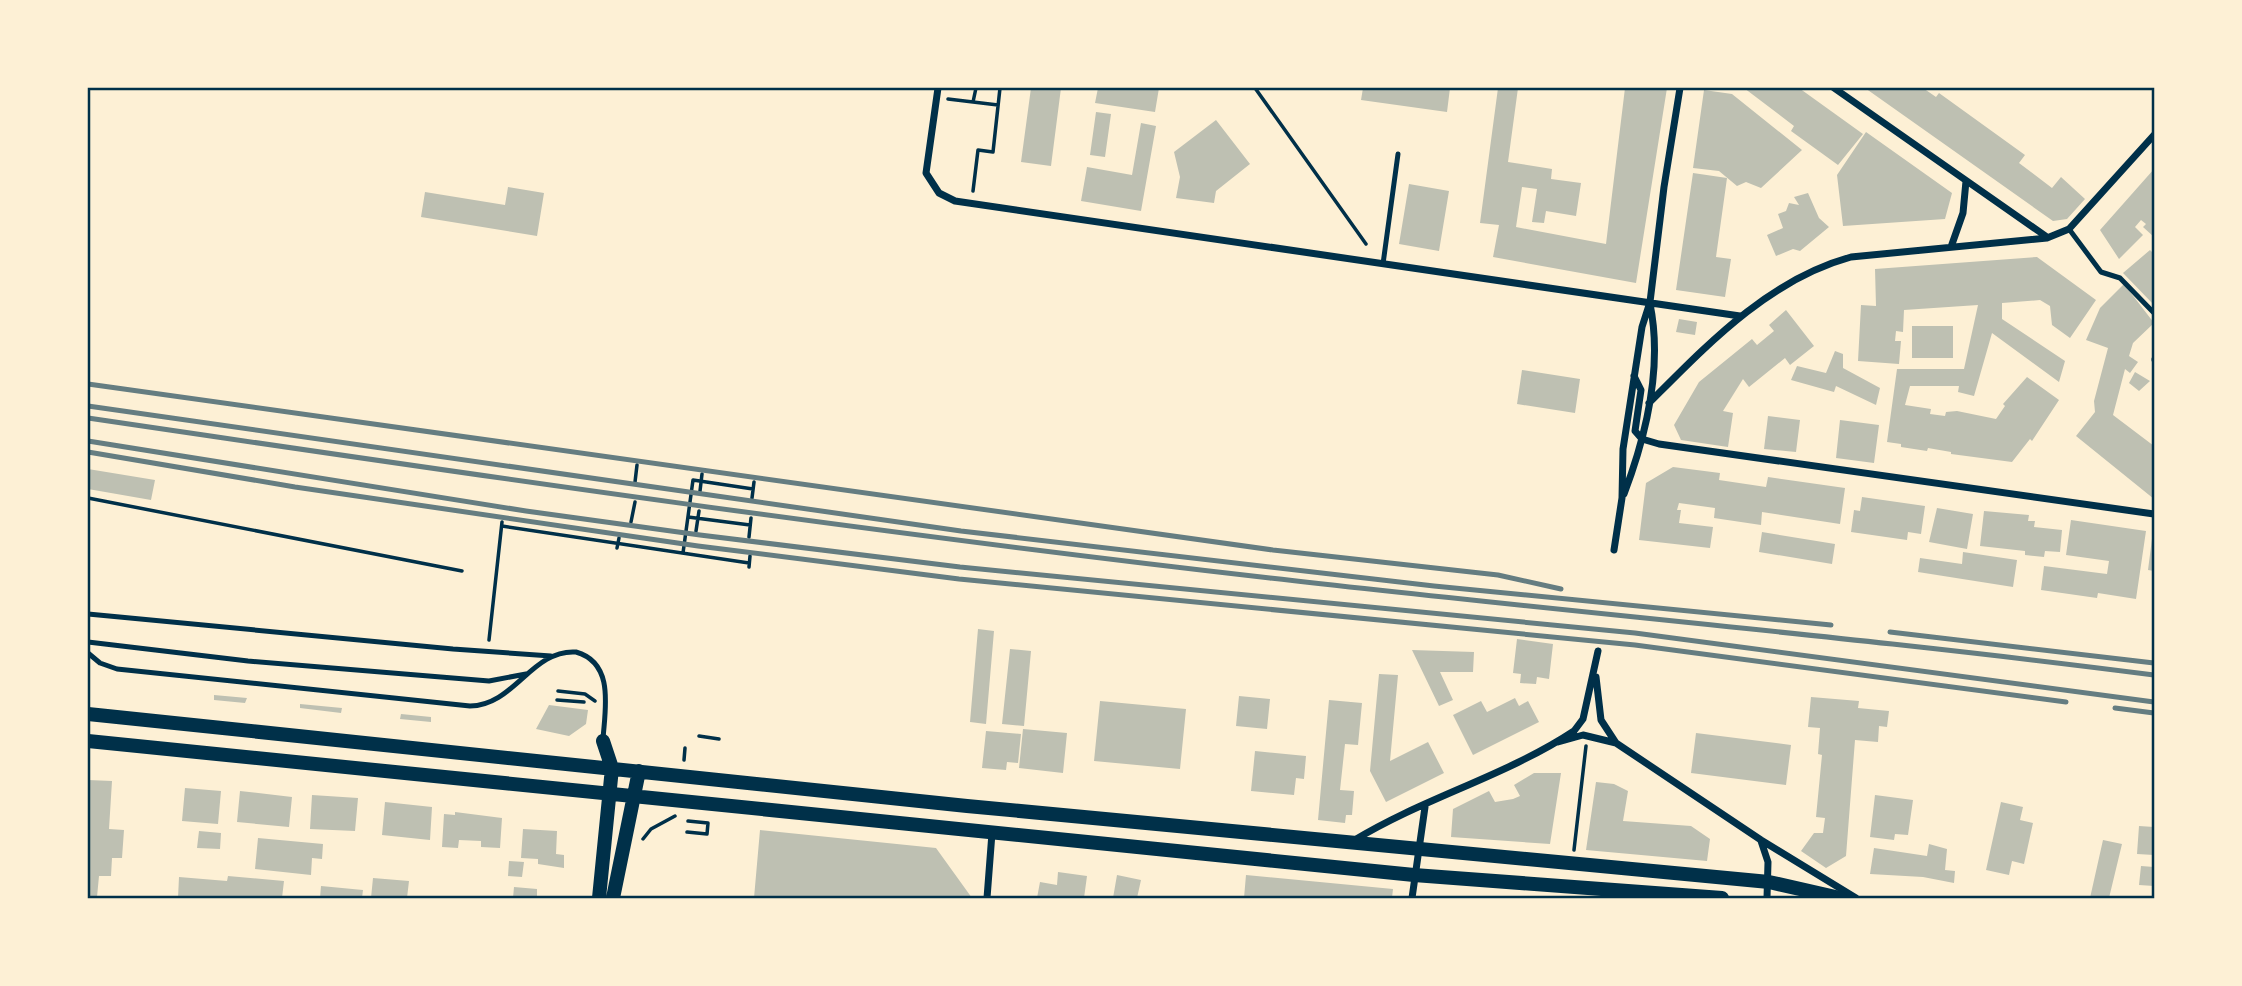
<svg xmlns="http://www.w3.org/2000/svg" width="2242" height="986" font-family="'Varela Round',sans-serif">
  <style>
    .building { fill: #bec0b2 }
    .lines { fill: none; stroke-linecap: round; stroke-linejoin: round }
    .path { stroke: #003049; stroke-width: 3.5 }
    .service { stroke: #003049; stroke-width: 5 }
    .minor { stroke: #003049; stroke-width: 7 }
    .secondary { stroke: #003049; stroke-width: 14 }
    .rail { stroke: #657d81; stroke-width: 5 }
    .neatline { fill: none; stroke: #003049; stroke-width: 2.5 }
  </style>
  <rect width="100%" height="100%" fill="#fdf0d5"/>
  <path class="building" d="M1031 88H1061L1051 166 1021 162Z
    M1098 88H1159L1155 112 1095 103Z
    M1363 88H1450L1447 112 1361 100Z
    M1498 88H1518L1508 162 1552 169 1551 179 1581 183 1576 216 1546 211 1544 223 1532 222 1537 189 1522 187 1516 227 1606 244 1625 88H1667L1636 283 1493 257 1499 225 1480 223Z
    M1744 88H1799L1863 134 1838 165 1791 131 1794 126Z
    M1865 88H1923L1936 97 1939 93 2025 155 2019 163 2052 188 2061 177 2085 199 2067 219 2053 221Z
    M1704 90 1732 94 1802 150 1761 188 1746 182 1737 186 1719 171 1693 168Z
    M1096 112 1111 114 1105 157 1090 155Z
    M1216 120 1250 164 1216 191 1214 203 1176 198 1180 177 1174 152Z
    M1141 123 1156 126 1141 211 1081 201 1087 167 1132 175Z
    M1866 132 1952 193 1945 219 1843 226 1837 175Z
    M2154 169V237L2143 227 2146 224 2141 220 2135 227 2143 235 2119 259 2100 230Z
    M1693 173 1727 178 1716 257 1731 259 1725 297 1676 290Z
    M1409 184 1449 191 1439 251 1399 244Z
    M508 187 544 193 537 236 421 217 425 192 505 205Z
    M1808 193 1819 218 1829 227 1800 251 1793 249 1776 256 1767 235 1783 228 1778 214 1786 211 1789 203 1799 205 1794 197Z
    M2150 250 2154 254V305L2123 273Z
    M2037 257 2096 300 2070 338 2052 325 2050 306 2040 300 2002 303V319L2065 361 2059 382 1992 333 1974 396 1958 392 1959 386H1910L1905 405 1931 409 1930 414 1945 416 1946 412 1957 411 1996 419 2005 406 2003 404 2027 377 2059 400 2032 441 2030 439 2012 462 1951 454V452L1928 448 1927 451 1901 447V444L1887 442 1897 369H1964L1978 305 1904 310 1903 332 1896 331 1895 341H1901L1899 364 1858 361 1861 305 1876 306 1875 269Z
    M2124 284 2154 323 2133 343 2129 356 2138 362 2130 373 2125 369 2113 415 2154 446V499L2076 436 2095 412 2094 401 2108 348 2086 340 2100 308Z
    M1786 310 1814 346 1790 365 1785 358 1749 387 1743 379 1723 411 1733 413 1728 447 1681 440 1674 425 1699 382 1752 339 1757 345 1774 331 1769 325Z
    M1679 319 1697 322 1695 335 1676 332Z
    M1912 326H1953V358H1912Z
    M1835 351 1843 354V368L1880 388 1876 405 1836 386 1834 392 1791 380 1797 366 1826 373Z
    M1522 370 1580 379 1575 413 1517 404Z
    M2135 372 2150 381 2139 391 2129 383Z
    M1768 416 1800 420 1796 452 1764 449Z
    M1840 420 1879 425 1874 463 1836 458Z
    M1673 467 1720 473 1719 480 1766 487 1768 477 1845 488 1840 524 1762 512 1761 525 1714 518 1715 508 1679 503 1677 510H1681L1679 523 1713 527 1710 548 1639 540 1646 483Z
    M88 469 155 480 151 500 88 489Z
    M1862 497 1925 506 1921 534 1908 532 1907 540 1851 532 1854 510 1860 511Z
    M1937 508 1973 514 1967 549 1929 542Z
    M1984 511 2029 515 2028 521H2035L2034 527 2062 530 2060 552 2045 551 2044 557 2025 555V551L1980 546Z
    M2071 520 2146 531 2136 599 2098 593 2097 598 2041 590 2044 566 2107 574 2109 561 2066 555Z
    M2153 531H2154V571L2148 570Z
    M1762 532 1835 544 1832 564 1759 552Z
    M1963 552 2017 560 2013 587 1918 572 1920 558 1962 564Z
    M978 629 994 631 986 724 970 722Z
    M1517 639 1553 644 1549 679 1537 677 1536 684 1520 683 1521 674 1513 673Z
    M1010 649 1031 651 1024 726 1002 724Z
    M1412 650 1474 652 1473 672H1440L1453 700 1439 706Z
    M1379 674 1398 675 1390 761 1428 742 1444 773 1386 802 1370 771Z
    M214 695 247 698 245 703 214 700Z
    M1239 696 1270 699 1267 729 1236 726Z
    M1811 697 1859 701 1858 708 1889 711 1887 727 1879 726 1878 742 1855 740 1846 856 1826 868 1801 851 1814 833H1823L1825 818 1816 817 1822 755 1818 754 1820 728 1808 727Z
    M1515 698 1519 706 1528 701 1539 722 1473 755 1453 715 1481 701 1487 712Z
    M1329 700 1362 703 1358 745 1345 744 1340 790 1354 791 1352 815H1346L1345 823 1318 820Z
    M1100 701 1186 709 1180 769 1094 761Z
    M300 704 342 708 341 713 300 708Z
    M549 705 588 710 586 724 569 736 536 729Z
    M401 714 431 717V722L400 719Z
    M1023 729 1067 733 1063 773 1019 768Z
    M986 731 1021 734 1018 763 1007 762 1006 770 982 768Z
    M1696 733 1791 745 1786 785 1691 773Z
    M1255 751 1306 756 1304 779 1296 778 1294 795 1251 791Z
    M1534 773H1561L1550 844 1451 837 1453 809 1489 791 1495 802 1513 799 1520 796 1514 785Z
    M88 780 112 781 109 829 124 830 122 858H112L111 876H99L97 897 88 896Z
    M1596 782 1614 784 1628 791 1623 821 1691 826 1710 839 1707 861 1586 850Z
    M185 788 221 791 218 824 182 821Z
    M240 791 292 797 289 827 237 822Z
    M312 795 358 798 355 831 310 829Z
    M1875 795 1913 800 1908 835 1895 834 1894 840 1870 837Z
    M385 802 432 807 430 840 382 835Z
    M2001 802 2023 807 2020 820 2033 823 2024 864 2012 861 2009 875 1986 870Z
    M455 812 502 818 500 848 481 847V841L459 840 458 848 442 847 444 814 455 815Z
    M2139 826 2154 827V855L2137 854Z
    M523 829 557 831 556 854 564 855V868L538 864V859L521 858Z
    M760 830 936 848 972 898H754Z
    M199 831 221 833 220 849 197 848Z
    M258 838 323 844 322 859 312 858 311 875 255 869Z
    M2103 840 2122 844 2109 898H2090Z
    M1929 844 1947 849 1945 870 1955 871 1954 883 1923 877 1870 874 1874 848 1927 856Z
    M509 861 524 862 522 877 508 876Z
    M2141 866 2154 867V886L2139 885Z
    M1058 872 1087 876 1084 898H1037L1040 882 1057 885Z
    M1117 875 1141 880 1137 898H1113Z
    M1246 875 1393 889 1392 898H1244Z
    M228 876 284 881 282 898H178L179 877 227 881Z
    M373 878 409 881 407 898H371Z
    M321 886 363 890 362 898H320Z
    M514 887 537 889V898H513Z"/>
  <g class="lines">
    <path class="path" d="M1255 88 1366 244
      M948 99 998 105
      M973 102 976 88
      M973 191 978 150 993 152 1000 88
      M635 482 637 465
      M700 491 702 474
      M88 498 462 571
      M752 498 754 482
      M688 517 750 525
      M631 522 635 502
      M502 526 749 563
      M696 531 699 511
      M749 537 751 518
      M617 548 619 538
      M683 553 693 480 753 489
      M749 567 750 556
      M489 640 502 522
      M558 691 585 694 595 701
      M557 700 584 702
      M699 736 719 739
      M684 760 685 748
      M687 832 707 834 708 823 688 821
      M643 839 651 829 675 816
      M1574 850 1586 746"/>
    <path class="service" d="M2069 229 2101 272 2120 278 2154 313
      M1383 264 1398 154
      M2154 359V360
      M88 614 453 649 551 656
      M88 642 248 661 489 681 526 674
      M88 653 100 663 117 669 470 706C514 706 532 649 576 652 615 663 605 709 603 739"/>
    <path class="minor" d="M938 88 926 173 939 193 955 201 1740 316
      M1834 88 2047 237
      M1951 247 1963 213 1966 181
      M1634 376 1641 390 1635 431 1642 439 1659 444 2154 514
      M1649 403C1708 344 1768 280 1851 257L2047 238 2069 229 2154 135
      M1624 494C1646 436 1663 367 1650 304
      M1614 550 1622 498 1623 449 1642 327 1650 302 1664 187 1680 88
      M1596 677 1601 720 1616 743
      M1558 742 1583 735 1616 743 1761 840 1856 898
      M1353 841C1423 798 1506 776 1574 731L1583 719 1598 651
      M1761 841 1768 862 1767 898
      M987 898 992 833
      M1412 898 1425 807"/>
    <path class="secondary" d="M88 714 967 806 1769 882 1840 898
      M88 741 1414 875 1722 898
      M599 898 612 768 603 741
      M613 898 639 771"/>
    <path class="rail" d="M88 384 1273 550 1498 575 1561 589
      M88 406 961 531 1434 586 1831 625
      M88 418C481 476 875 533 1270 578 1565 612 1860 637 2154 675
      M88 441 526 511 700 535 960 567 1635 633 2154 702
      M88 452 295 487 698 546 959 579 1635 645 2066 702
      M1890 632 2154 663
      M2115 708 2154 713"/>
  </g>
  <rect width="2242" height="986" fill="none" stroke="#fdf0d5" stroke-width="178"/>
  <rect x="89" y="89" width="2064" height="808" class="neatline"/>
</svg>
